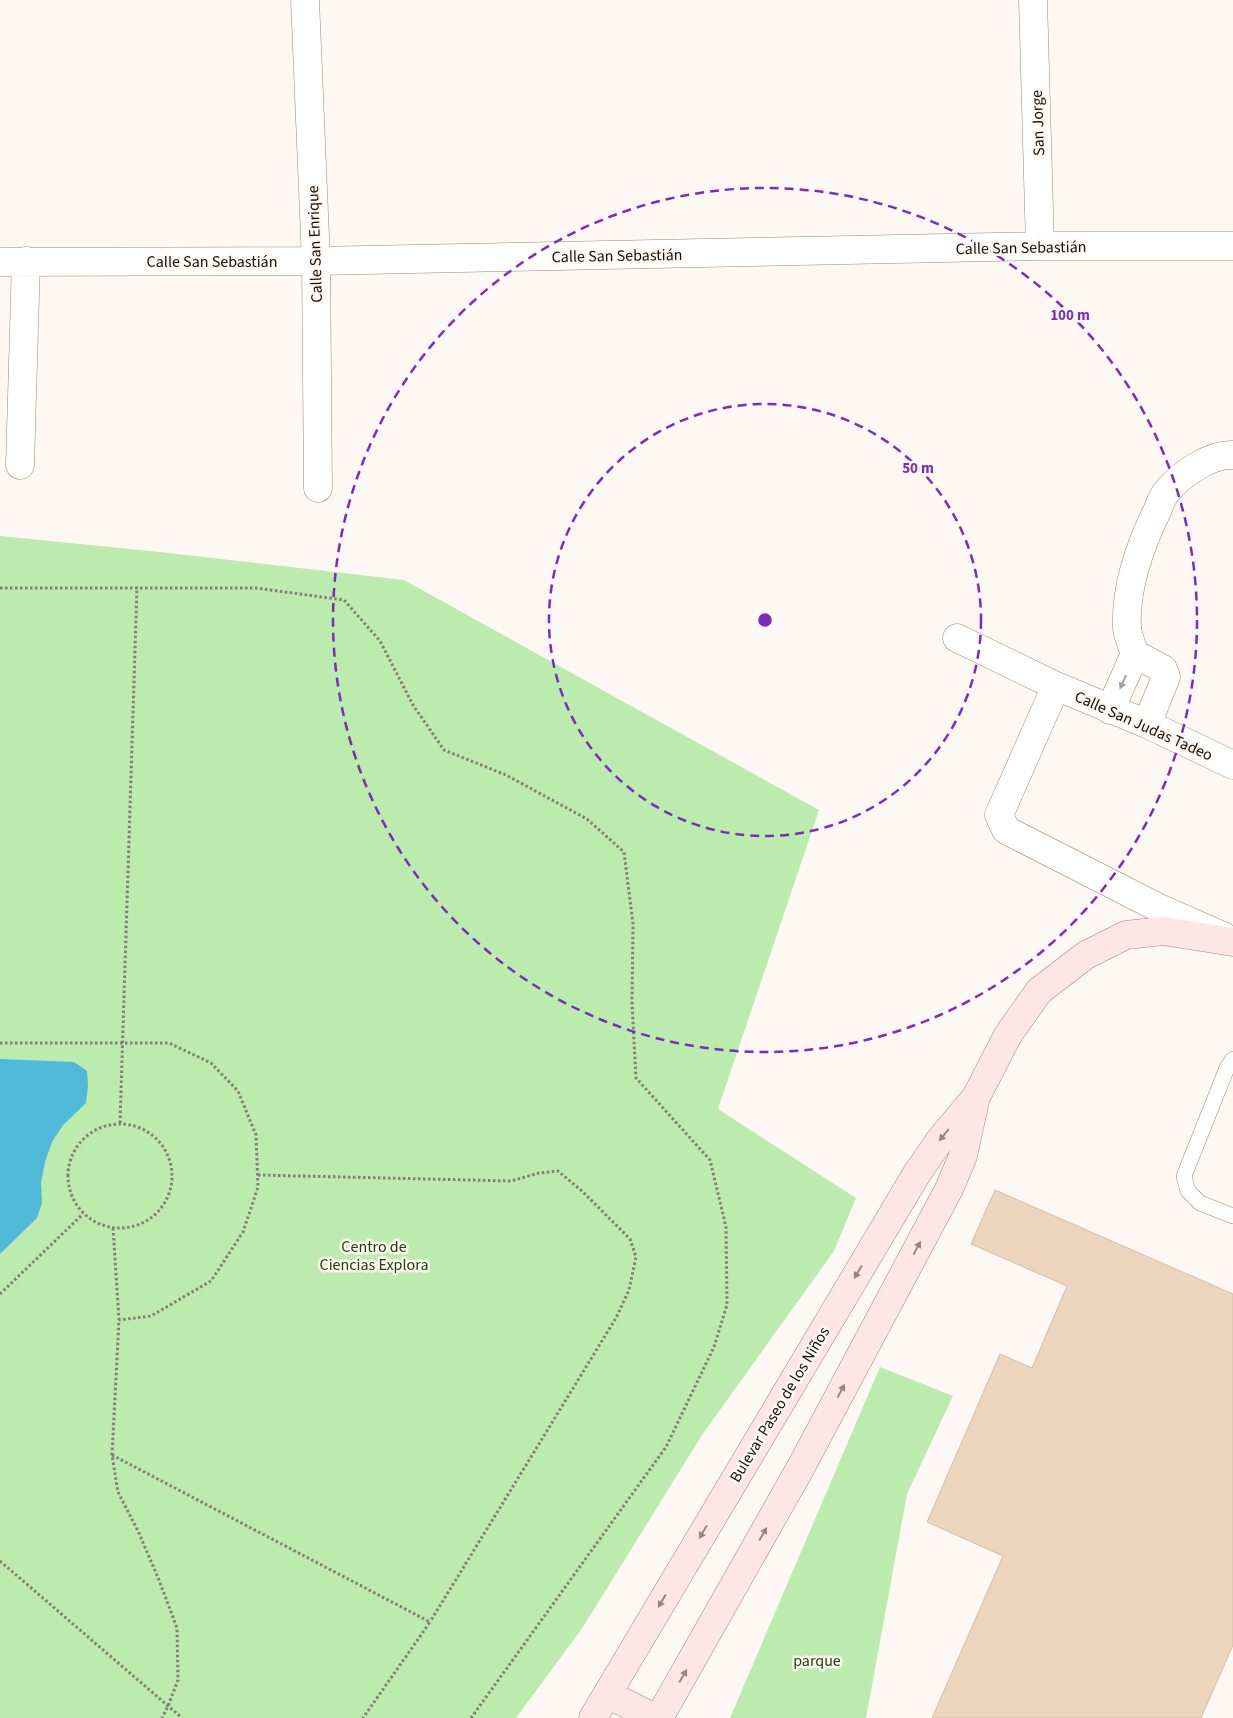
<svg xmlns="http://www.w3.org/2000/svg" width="1233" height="1718" font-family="'Source Sans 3',sans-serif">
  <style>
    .green { fill: #bcebae }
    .water { fill: #4fb9d8 }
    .building { fill: #ecd5bc; stroke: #d5bea6 }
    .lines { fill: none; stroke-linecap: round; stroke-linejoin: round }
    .lane-casing { stroke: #9d8870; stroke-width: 16 }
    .street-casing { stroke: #9d8870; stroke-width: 29 }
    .secondary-casing { stroke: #9d8870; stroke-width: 29 }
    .path { stroke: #847d77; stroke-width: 3; stroke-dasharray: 2.5 2.5; stroke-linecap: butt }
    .lane { stroke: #fff; stroke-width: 15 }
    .street { stroke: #fff; stroke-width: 28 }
    .secondary { stroke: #fde6e3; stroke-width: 28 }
    .oneway { fill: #a29f9c }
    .oneway2 { fill: #968580 }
    .ring { fill: none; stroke: #7b2cbf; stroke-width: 2.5; stroke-dasharray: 9 6 }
    .labels { text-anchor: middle; stroke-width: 5; stroke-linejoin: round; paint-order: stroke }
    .street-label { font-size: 16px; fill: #170f07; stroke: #fdf8f3 }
    .park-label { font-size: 16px; fill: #164600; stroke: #fdf8f3 }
    .centre { fill: #7b2cbf; stroke: #fdf8f3; stroke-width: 2.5 }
    .ring-label { font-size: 15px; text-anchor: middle; font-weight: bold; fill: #7b2cbf; stroke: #fdf8f3; stroke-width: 5; stroke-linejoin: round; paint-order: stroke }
  </style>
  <rect width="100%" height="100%" fill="#fdf8f3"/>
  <path class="green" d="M0 536 160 552 404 580 819 810 718 1109 856 1198 834 1251 702 1435 583 1627 516 1718H0Z
    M880 1367 953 1396 907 1494 866 1718H730Z"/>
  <path class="water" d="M0 1059 74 1062 87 1071 88 1086 86 1103 63 1125 52 1142 45 1162 41 1183 42 1203 37 1218 0 1254Z"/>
  <path class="building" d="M995 1190 1233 1294V1645L1201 1718H932L1003 1556 927 1522 1000 1354 1032 1368 1067 1286 971 1244Z"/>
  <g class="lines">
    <defs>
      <path id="lane" d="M1233 1059 1227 1068 1184 1176 1188 1191 1200 1203 1233 1216"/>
      <path id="street" d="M305 0 316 261 318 488
        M1033 0 1040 246
        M0 262 316 261 1040 246H1233
        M20 465 26 261
        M957 638 1056 686 1147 724 1233 765
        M1056 686 999 815 1006 830 1157 907 1223 936
        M1110 710 1135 654
        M1147 724 1166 677 1163 669 1135 654C1132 646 1128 636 1127 628 1125 589 1140 546 1157 511 1160 504 1163 495 1168 490 1182 474 1210 454 1233 455"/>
      <path id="secondary" d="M607 1694 655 1718
        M593 1718 916 1175 940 1140 976 1097 1008 1035 1039 991 1086 955 1126 935 1163 931 1233 942
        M659 1718 801 1467 949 1189 963 1156 975 1101"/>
    </defs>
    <use href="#lane" class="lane-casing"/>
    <use href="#street" class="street-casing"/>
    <use href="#secondary" class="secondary-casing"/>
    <path class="path" d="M0 588H256L344 600 380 641 413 705 444 750 506 775 587 819 624 852 633 924 632 1003 636 1078 710 1160 726 1227 727 1305 714 1347 666 1447 471 1718
      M0 1043H169L211 1063 238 1091 256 1135 258 1187 243 1232 211 1281 151 1316 119 1320
      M120 1123 137 587
      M68 1176a52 52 0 1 1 104 0a52 52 0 1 1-104 0Z
      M258 1175 511 1181 539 1173 558 1171 582 1191 630 1239 636 1257 629 1290 616 1318 430 1622
      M113 1228 119 1320 112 1455 118 1492 138 1531 159 1580 177 1628 178 1680 168 1706 162 1718
      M0 1294 83 1214
      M112 1455 430 1622 363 1718
      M0 1561 182 1718"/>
    <use href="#lane" class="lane"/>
    <use href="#street" class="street"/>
    <use href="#secondary" class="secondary"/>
  </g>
  <defs><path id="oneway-solid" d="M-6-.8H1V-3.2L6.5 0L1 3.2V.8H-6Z" transform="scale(1.25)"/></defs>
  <use class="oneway" href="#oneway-solid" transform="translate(1123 682) rotate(114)"/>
  <g class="oneway2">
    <use href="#oneway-solid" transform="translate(944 1135) rotate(129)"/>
    <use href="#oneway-solid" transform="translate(917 1248) rotate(-62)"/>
    <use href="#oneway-solid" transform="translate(858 1272) rotate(121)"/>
    <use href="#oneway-solid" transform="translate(841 1391) rotate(-62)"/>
    <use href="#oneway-solid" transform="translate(703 1532) rotate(121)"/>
    <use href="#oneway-solid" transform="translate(763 1534) rotate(-60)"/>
    <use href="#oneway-solid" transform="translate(662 1601) rotate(120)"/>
    <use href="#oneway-solid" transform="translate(683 1676) rotate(-60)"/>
  </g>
  <g class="ring">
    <circle cx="765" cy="620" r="216"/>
    <circle cx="765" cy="620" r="432"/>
  </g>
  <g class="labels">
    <g class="street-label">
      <text transform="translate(1037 123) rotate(-92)" y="6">San Jorge</text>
      <text transform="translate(314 244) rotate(-92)" y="6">Calle San Enrique</text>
      <text transform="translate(1021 247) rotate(-1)" y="6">Calle San Sebastián</text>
      <text transform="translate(617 255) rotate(-1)" y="6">Calle San Sebastián</text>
      <text x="212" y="267">Calle San Sebastián</text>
      <text transform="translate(1144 725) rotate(24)" y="6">Calle San Judas Tadeo</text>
      <text transform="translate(779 1404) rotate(-59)" y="6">Bulevar Paseo de los Niños</text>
    </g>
    <g class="park-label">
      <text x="374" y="1252">Centro de<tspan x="374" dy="18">Ciencias Explora</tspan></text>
      <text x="817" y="1666">parque</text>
    </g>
  </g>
  <circle cx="765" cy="620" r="8" class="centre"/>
  <g class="ring-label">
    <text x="1070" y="320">100 m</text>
    <text x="918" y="473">50 m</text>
  </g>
</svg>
